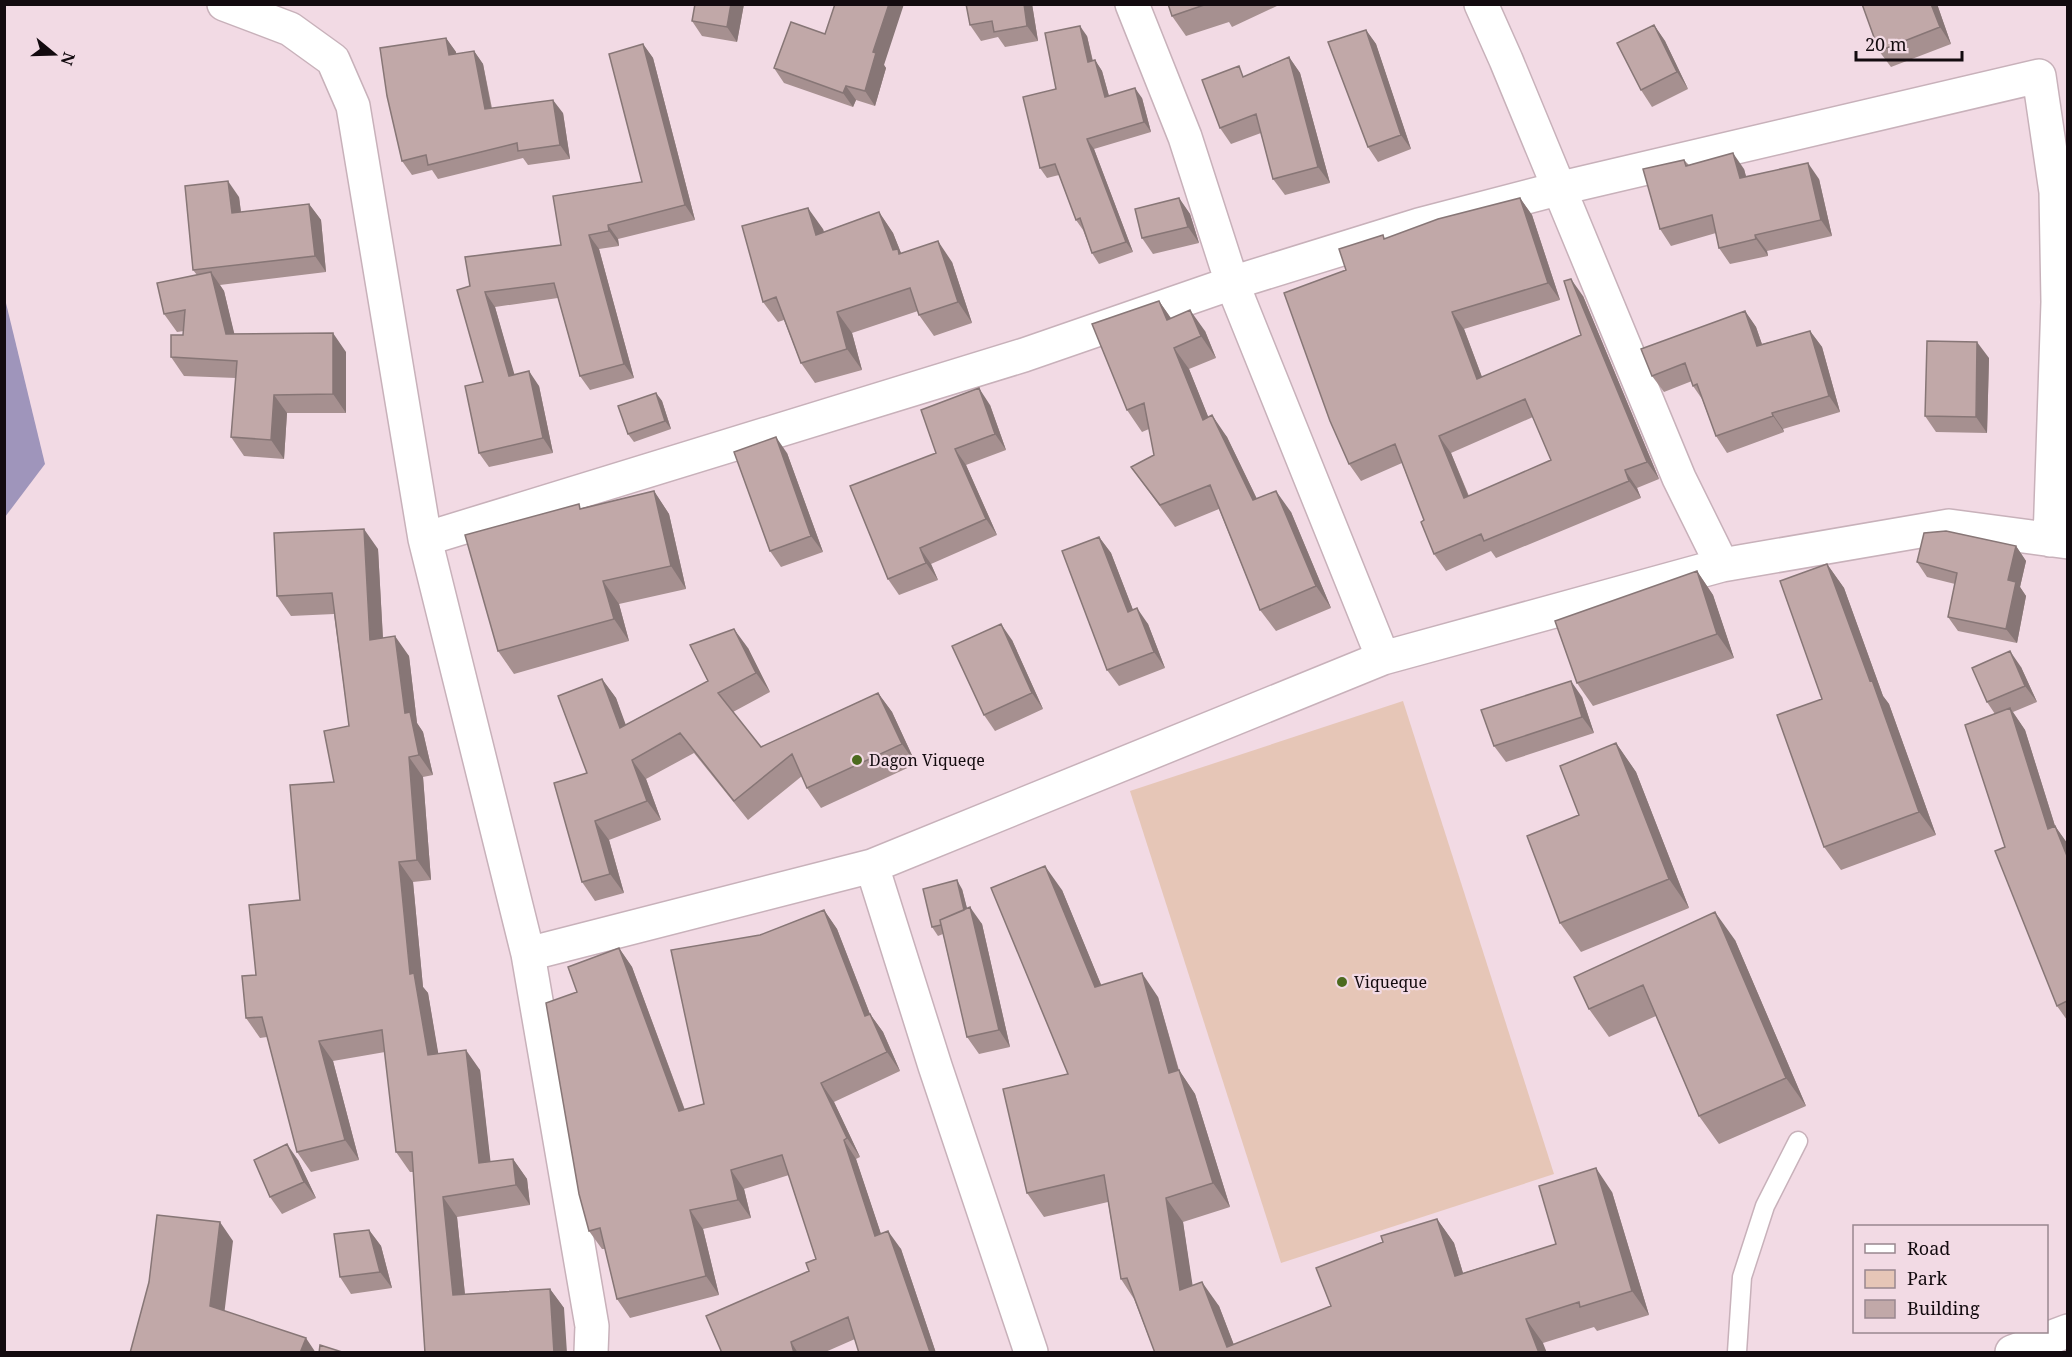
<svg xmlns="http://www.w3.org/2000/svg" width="2072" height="1357" font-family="'Noto Serif',serif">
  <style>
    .green { fill: #e6c6b7 }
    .water { fill: #9f95bb }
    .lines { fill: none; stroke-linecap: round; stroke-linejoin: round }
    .lane-casing { stroke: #c8b1ba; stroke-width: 21 }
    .street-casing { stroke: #c8b1ba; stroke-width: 36 }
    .primary-casing { stroke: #c8b1ba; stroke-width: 36 }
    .lane { stroke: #fff; stroke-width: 18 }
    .street { stroke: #fff; stroke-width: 33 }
    .primary { stroke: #fff; stroke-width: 33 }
    .wall { fill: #a69090; fill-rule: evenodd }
    .shaded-wall { fill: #877676 }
    .building { fill: #c1a8a8; stroke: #877676; stroke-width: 1.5; fill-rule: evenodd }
    .poi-dot { fill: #4c6a1e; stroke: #f2dae4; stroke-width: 2 }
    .labels { text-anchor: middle; stroke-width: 4.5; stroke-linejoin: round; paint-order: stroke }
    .poi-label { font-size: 16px; fill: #130b0f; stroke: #f2dae4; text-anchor: start }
  </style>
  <rect width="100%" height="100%" fill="#f2dae4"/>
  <path class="green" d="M1403 701 1554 1174 1281 1263 1130 791Z"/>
  <path class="water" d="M5 299 45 464 5 517H4Z"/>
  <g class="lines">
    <defs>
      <path id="lane" d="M1737 1352 1742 1277 1765 1206 1798 1141"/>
      <path id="street" d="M224 4 290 29 333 60 353 106 425 539 528 954 592 1326 591 1352
        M1132 4 1185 137 1232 283 1383 658
        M1481 4 1506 60 1679 478 1722 565
        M425 539 1024 355 1232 283 1419 225 1557 189 2039 76 2056 192 2058 302 2050 540
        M872 866 935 1066 1031 1352
        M528 954 872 866 1383 658 1722 565 1949 526 2068 542"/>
      <path id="primary" d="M2012 1352 2068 1331"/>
    </defs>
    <use href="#lane" class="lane-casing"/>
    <use href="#street" class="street-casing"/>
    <use href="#primary" class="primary-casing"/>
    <use href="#lane" class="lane"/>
    <use href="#street" class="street"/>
    <use href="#primary" class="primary"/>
  </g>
  <path class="wall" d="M695 4H744L737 42 702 36 692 21Z
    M966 4H1032L1038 41 1005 47 998 37 981 41 970 25Z
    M1168 4H1276L1277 6 1232 27 1229 22 1186 36 1172 16Z
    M1937 4 1951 44 1891 67 1879 51Z
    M1654 25 1665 41 1688 89 1652 107 1641 90Z
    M1366 30 1376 44 1411 149 1378 162 1368 147Z
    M1087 36 1093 61 1095 60 1102 71 1109 96 1142 98 1151 132 1094 149 1133 252 1099 264 1092 253 1083 230 1076 220 1059 175 1047 178 1040 168 1056 89Z
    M446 38 456 52V54L474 51 483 64 492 108 563 113 570 159 528 165 523 158 438 179 432 170 412 175 402 161Z
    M643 44 653 58 695 220 618 239 619 246 599 249 634 378 590 390 580 376 558 298 495 307 514 375 539 386 553 453 489 467 479 453 483 382 470 286 561 245 642 182Z
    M1289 57 1300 73 1330 183 1285 195 1273 179 1261 133 1231 144 1220 128 1245 76Z
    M884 65 886 68 875 106 856 100 853 107 784 83 774 68Z
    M1684 160 1689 165 1744 169 1746 177 1819 179 1832 236 1767 251 1768 256 1730 264 1719 248 1716 233 1671 246 1660 229Z
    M239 197 241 212 309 204 321 220 326 272 220 285 224 291 234 334 346 352V413H287L284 459 244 456 231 437 236 378 184 376 171 357 183 335 184 331 177 332 164 314 197 275 193 270Z
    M1179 198 1190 214 1199 243 1153 254 1142 238Z
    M1520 198 1532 215 1560 300 1464 329 1482 377 1581 335 1583 296 1659 479 1637 488 1641 498 1496 558 1491 551 1446 571 1434 554 1424 520 1402 463 1361 481 1349 464 1383 235 1385 239ZM1533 417 1551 460 1469 496 1451 453Z
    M879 212 893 233 901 253 952 262 972 323 934 336 919 315 918 311 852 333 862 370 815 383 801 363 784 320 778 322 763 302 823 229 824 232Z
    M1159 301 1171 318 1205 331 1216 358 1189 369 1208 417 1227 437 1257 499 1291 512 1331 608 1276 631 1260 610 1219 509 1175 527 1131 467 1154 455 1149 429 1142 432 1127 410Z
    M1745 311 1756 327 1762 344 1810 331 1822 347 1840 412 1783 429 1784 432 1727 453 1716 436 1702 399 1693 386 1692 381 1664 392 1652 376Z
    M1989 358 1987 433 1936 432 1925 416Z
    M656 393 662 401 671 429 634 442 628 434Z
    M990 405 1006 450 966 465 997 535 931 564 938 580 899 595 888 579 936 453Z
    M787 453 823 552 781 567 770 551Z
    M654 491 669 514 686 589 619 604 629 641 514 674 498 651 582 508Z
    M1099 537 1111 553 1133 610 1148 624 1165 668 1119 686 1107 670Z
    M2016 546 2026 561 2020 587 2026 596 2017 643 1958 631 1948 617 1955 584 1927 577 1917 562Z
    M378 549 383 638 409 656 417 723 423 732 433 775 423 777 431 880 413 882 423 987 428 993 438 1054 480 1070 490 1162 513 1159 527 1179 530 1205 457 1217 465 1294 550 1289 564 1308 425 1353 413 1172H410L396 1152 385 1052 333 1061 359 1160 311 1172 297 1152 267 1037 260 1038 246 1018 256 975 300 900 334 782 349 726 334 614 291 616 277 596Z
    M1827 564 1844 588 1883 696 1889 704 1936 835 1841 870 1824 847 1822 699Z
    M1697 571 1713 595 1734 658 1593 706 1577 683Z
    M1012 640 1043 709 995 731 984 715Z
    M748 648 770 692 733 712 761 747 878 693 892 712 916 764 821 808 807 788 802 776 748 820 694 753 646 779 661 820 609 840 624 893 595 901 582 882 587 773 602 679 616 698 625 725 708 681Z
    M2021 667 2037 702 2013 712 2025 730 2055 826 2067 843V1020L2057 1006 2005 847 1995 714 1987 702Z
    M1582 697 1594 733 1506 762 1494 746Z
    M1616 743 1636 772 1689 908 1581 952 1560 923Z
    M962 889 967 909 982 924 1010 1047 979 1054 967 1037 943 934 938 936 932 927Z
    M1062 890 1101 985 1158 997 1179 1070 1195 1094 1230 1207 1183 1222 1192 1286 1219 1306 1234 1345 1331 1306 1437 1219 1454 1243 1463 1273 1556 1244 1612 1192 1649 1315 1597 1331 1594 1327 1543 1343 1155 1353 1134 1299 1121 1279 1108 1202 1044 1217 1027 1193 1068 1074Z
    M824 910 837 929 870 1014 883 1032 900 1071 834 1102 860 1157 856 1159 881 1234 901 1249 936 1353H859L855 1339 823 1353H722L809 1271 816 1259 789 1175 744 1189 751 1218 703 1229 719 1295 630 1318 617 1299 605 1249H602L589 1231 577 992 619 948 632 967 685 1110 704 1104 760 935Z
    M1735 940 1806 1106 1719 1144 1699 1116 1656 1016 1609 1037 1589 1009Z
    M298 1160 316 1198 282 1214 270 1197Z
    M369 1230 381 1246 392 1288 351 1294 340 1277Z"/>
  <path class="shaded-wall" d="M731 4H744L737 42 727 27Z
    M889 4H904L884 65 886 68 875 106 865 91 873 52Z
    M1024 4H1032L1038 41 1027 26Z
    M1931 4H1937L1951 44 1940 27Z
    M1654 25 1665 41 1688 89 1677 72Z
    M1080 26 1087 36 1095 72 1088 62Z
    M1366 30 1376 44 1411 149 1401 135Z
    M446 38 456 52 458 69 449 55Z
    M643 44 653 58 695 220 685 205Z
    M474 51 483 64 494 123 485 109Z
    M1289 57 1300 73 1330 183 1318 167Z
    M1095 60 1102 71 1112 107 1105 97Z
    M846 86 856 100 853 107 843 93Z
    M1135 88 1142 98 1151 132 1144 122Z
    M553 100 563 113 570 159 560 145Z
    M1087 139 1094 149 1133 252 1126 242Z
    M1733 153 1744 169 1751 194 1740 178Z
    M1808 163 1819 179 1832 236 1821 220Z
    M228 181 239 197 243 229 232 213Z
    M1179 198 1190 214 1199 243 1188 227Z
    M1520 198 1532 215 1560 300 1548 283Z
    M309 204 321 220 326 272 315 256Z
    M808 208 823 229 830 256 816 235Z
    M879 212 893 233 901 253 914 274 893 250Z
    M608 225 618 239 619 246 609 231Z
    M589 235 599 249 634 378 624 364Z
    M1755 235 1767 251 1768 256 1756 239Z
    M938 241 952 262 972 323 958 302Z
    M211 272 224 291 239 353 226 334Z
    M1571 279 1583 296 1659 479 1647 462Z
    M485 292 495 307 519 390 509 376Z
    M1159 301 1174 323 1167 320Z
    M1190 310 1205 331 1216 358 1201 336Z
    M1745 311 1756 327 1768 362 1757 346Z
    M837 312 852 333 862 370 847 349Z
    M1452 312 1464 329 1489 396 1477 379Z
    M1810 331 1822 347 1840 412 1829 396Z
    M333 333 346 352V413L333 394Z
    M1977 342 1989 358 1987 433 1976 417Z
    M1174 348 1189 369 1218 441 1203 420Z
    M529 371 539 386 553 453 543 438Z
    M979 388 990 405 1006 450 995 434Z
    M656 393 662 401 671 429 665 421Z
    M274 395 287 413 284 459 271 440Z
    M1772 413 1783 429 1784 432 1773 416Z
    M1212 415 1227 437 1268 522 1253 500Z
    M1439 436 1451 453 1476 515 1464 498Z
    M776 437 787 453 823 552 811 536Z
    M955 449 966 465 997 535 986 519Z
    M1625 470 1637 488 1641 498 1629 481Z
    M654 491 669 514 686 589 671 566Z
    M1276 491 1291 512 1331 608 1316 586Z
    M364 529 378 549 384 659 370 640Z
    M1099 537 1111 553 1140 628 1128 612Z
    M2016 546 2026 561 2020 587 2026 596 2017 643 2006 629 2008 580Z
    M920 548 931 564 938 580 926 563Z
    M1827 564 1844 588 1883 696 1889 704 1936 835 1919 812 1870 681Z
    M1697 571 1713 595 1734 658 1717 634Z
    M603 581 619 604 629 641 614 619Z
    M1137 608 1148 624 1165 668 1154 652Z
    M1001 624 1012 640 1043 709 1032 693Z
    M734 629 748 648 770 692 756 673Z
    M395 636 409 656 417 723 423 732 433 775 419 755 405 713Z
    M2010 651 2021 667 2037 702 2025 686Z
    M602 679 616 698 634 747 620 728Z
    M1571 681 1582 697 1594 733 1582 717Z
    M878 693 892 712 916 764 902 744Z
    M2010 708 2025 730 2055 826 2067 843V856L2048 829Z
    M1616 743 1636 772 1689 908 1669 879Z
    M409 757 423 777 431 880 417 860Z
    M632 760 646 779 661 820 647 801Z
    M595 821 609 840 624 893 610 874Z
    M399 862 413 882 423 987 428 993 442 1075 428 1055 410 974Z
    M1045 866 1062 890 1112 1011 1095 987Z
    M957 880 962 889 972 927 966 919Z
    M970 907 982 924 1010 1047 999 1030Z
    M824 910 837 929 878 1035 865 1016Z
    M1715 912 1735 940 1806 1106 1786 1078Z
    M619 948 632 967 692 1130 679 1111Z
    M1142 973 1158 997 1186 1097 1169 1073Z
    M870 1014 883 1032 900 1071 887 1052Z
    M319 1041 333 1061 359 1160 345 1140Z
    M466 1050 480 1070 493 1183 479 1163Z
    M1179 1070 1195 1094 1230 1207 1213 1183Z
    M821 1083 834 1102 860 1157 847 1138Z
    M844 1140 856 1159 888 1255 875 1236Z
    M287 1144 298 1160 316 1198 304 1182Z
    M513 1159 527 1179 530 1205 516 1185Z
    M1596 1168 1612 1192 1649 1315 1632 1291Z
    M731 1170 744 1189 751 1218 738 1200Z
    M443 1197 457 1217 467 1315 453 1295Z
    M1166 1198 1183 1222 1197 1314 1180 1290Z
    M690 1210 703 1229 719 1295 706 1276Z
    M1437 1219 1454 1243 1471 1300 1455 1276Z
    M220 1222 233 1241 223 1324 210 1306Z
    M369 1230 381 1246 392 1288 380 1272Z
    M888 1231 901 1249 936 1353 930 1352Z
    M1202 1282 1219 1306 1237 1353 1227 1347Z
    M550 1289 564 1308 567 1353H554Z
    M1526 1319 1543 1343 1547 1353H1539Z
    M306 1338 316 1353H300Z
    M791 1342 798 1353H794Z"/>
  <path class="building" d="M695 4H731L727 27 692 21Z
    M835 4H889L873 52 876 53 865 91 846 86 843 93 774 68 791 22 825 34Z
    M966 4H1024L1027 26 994 32 992 21 970 25Z
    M1168 4H1207L1172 16Z
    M1862 4H1931L1940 27 1879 51Z
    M1654 25 1677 72 1641 90 1617 43Z
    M1080 26 1088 62 1095 60 1105 97 1135 88 1144 122 1087 139 1126 242 1092 253 1080 218 1076 220 1055 164 1040 168 1023 97 1056 89 1045 33Z
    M1366 30 1401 135 1368 147 1328 42Z
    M446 38 449 55 474 51 485 109 553 100 560 145 518 151 517 143 428 165 426 155 402 161 387 96 380 48Z
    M643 44 685 205 608 225 609 231 589 235 624 364 580 376 554 283 485 292 509 376 529 371 543 438 479 453 465 386 483 382 457 290 470 286 465 257 561 245 553 196 642 182 609 54Z
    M1289 57 1318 167 1273 179 1256 114 1220 128 1202 80 1239 66 1243 77Z
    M1733 153 1740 178 1808 163 1821 220 1755 235 1756 239 1719 248 1712 215 1660 229 1643 169 1684 160 1686 166Z
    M228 181 232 213 309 204 315 256 193 270 185 186Z
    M1179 198 1188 227 1142 238 1135 209Z
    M1520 198 1548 283 1452 312 1477 379 1581 335 1564 281 1571 279 1647 462 1625 470 1629 481 1484 541 1481 534 1434 554 1421 522 1424 520 1395 444 1349 464 1330 421 1284 293 1346 270 1339 249 1383 235 1384 239 1438 219ZM1525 399 1551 460 1464 498 1439 436Z
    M808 208 816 235 879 212 893 250 898 249 899 254 938 241 958 302 919 315 910 288 837 312 847 349 801 363 776 297 763 302 742 226Z
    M211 272 226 334 333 333V394L274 395 271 440 231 437 237 361 171 357V335H183L185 310 164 314 157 283Z
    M1159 301 1167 320 1190 310 1201 336 1174 348 1203 420 1212 415 1253 500 1276 491 1316 586 1260 610 1210 485 1160 505 1131 467 1154 455 1144 403 1127 410 1092 324Z
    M1745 311 1757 346 1810 331 1829 396 1772 413 1773 416 1716 436 1697 384 1693 386 1685 363 1652 376 1641 349Z
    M1927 341 1977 342 1976 417 1925 416Z
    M979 388 995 434 955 449 986 519 920 548 926 563 888 579 850 486 936 453 921 410Z
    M656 393 665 421 628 434 618 406Z
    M776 437 811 536 770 551 734 452Z
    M654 491 671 566 603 581 614 619 498 651 465 535 579 504 580 509Z
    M364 529 370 640 395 636 405 713 410 712 419 755 409 757 417 860 399 862 410 974 414 973 428 1055 466 1050 479 1163 513 1159 516 1185 443 1197 453 1295 550 1289 554 1353H425L412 1152H396L382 1030 319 1041 345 1140 297 1152 262 1017 246 1018 242 976 256 975 249 905 300 900 290 785 334 782 324 731 349 726 332 593 277 596 274 533Z
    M1946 531 2016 546 2008 580 2016 582 2006 629 1948 617 1957 573 1917 562 1924 533Z
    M1099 537 1128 612 1137 608 1154 652 1107 670 1062 551Z
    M1827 564 1870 681 1872 680 1919 812 1824 847 1777 715 1822 699 1780 581Z
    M1697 571 1717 634 1577 683 1555 621Z
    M1001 624 1032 693 984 715 952 646Z
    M734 629 756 673 718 693 761 747 878 693 902 744 807 788 792 754 734 801 680 733 632 760 647 801 595 821 610 874 582 882 554 783 587 773 558 696 602 679 620 728 708 681 690 645Z
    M2010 651 2025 686 1987 702 1972 668Z
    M1571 681 1582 717 1494 746 1481 710Z
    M2010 708 2048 829 2055 826 2067 856V1001L2057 1006 1995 851 2005 847 1965 725Z
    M1616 743 1669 879 1560 923 1527 836 1579 815 1560 766Z
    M1045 866 1095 987 1142 973 1169 1073 1179 1070 1213 1183 1166 1198 1180 1290 1202 1282 1227 1347 1331 1306 1316 1268 1383 1242 1381 1236 1437 1219 1455 1276 1556 1244 1539 1186 1596 1168 1632 1291 1580 1307 1579 1302 1526 1319 1539 1353H1155L1127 1278 1121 1279 1104 1175 1027 1193 1003 1089 1068 1074 991 888Z
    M957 880 964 910 940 920 941 925 932 927 923 889Z
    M970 907 999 1030 967 1037 940 920Z
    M824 910 865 1016 870 1014 887 1052 821 1083 847 1138 844 1140 875 1236 888 1231 930 1352 928 1353H859L848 1317 791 1342 794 1353H722L706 1316 809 1271 806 1263 816 1259 782 1155 731 1170 738 1200 690 1210 706 1276 617 1299 600 1228 589 1231 579 1194 546 1003 577 992 568 967 619 948 679 1111 704 1104 671 950 760 935Z
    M1715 912 1786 1078 1699 1116 1643 985 1589 1009 1574 977Z
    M287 1144 304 1182 270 1197 254 1160Z
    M157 1215 220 1222 210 1306 306 1338 300 1353H130L149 1282Z
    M369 1230 380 1272 340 1277 334 1234Z
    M320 1345 342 1352 349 1353H319Z"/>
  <g class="poi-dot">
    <circle cx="857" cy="760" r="6"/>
    <circle cx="1342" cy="982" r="6"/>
  </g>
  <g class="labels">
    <g class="poi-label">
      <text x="869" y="766">Dagon Viqueqe</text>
      <text x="1354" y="988">Viqueque</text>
    </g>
  </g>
  <rect width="2072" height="1357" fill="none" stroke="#130b0f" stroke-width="12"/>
  <rect x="1853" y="1225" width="195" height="108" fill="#f2dae4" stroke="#99878f" stroke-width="1.5"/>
  <rect x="1865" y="1244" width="30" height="9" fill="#ffffff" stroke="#99878f" stroke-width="1.5"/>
  <text x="1907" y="1255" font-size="18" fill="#130b0f">Road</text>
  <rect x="1865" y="1270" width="30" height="18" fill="#e6c6b7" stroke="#99878f" stroke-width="1.5"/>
  <text x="1907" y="1285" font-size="18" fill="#130b0f">Park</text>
  <rect x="1865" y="1300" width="30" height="18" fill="#c1a8a8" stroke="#99878f" stroke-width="1.5"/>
  <text x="1907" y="1315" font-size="18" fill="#130b0f">Building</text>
  <g transform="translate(54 54) rotate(109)" stroke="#f2dae4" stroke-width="4.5" paint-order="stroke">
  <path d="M0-4.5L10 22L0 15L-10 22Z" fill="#130b0f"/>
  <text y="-9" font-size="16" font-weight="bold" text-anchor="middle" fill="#130b0f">N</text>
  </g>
  <path d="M1856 51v9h106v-9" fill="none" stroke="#130b0f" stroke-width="3"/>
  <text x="1865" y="51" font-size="18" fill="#130b0f" stroke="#f2dae4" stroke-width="4.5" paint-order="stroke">20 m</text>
</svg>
